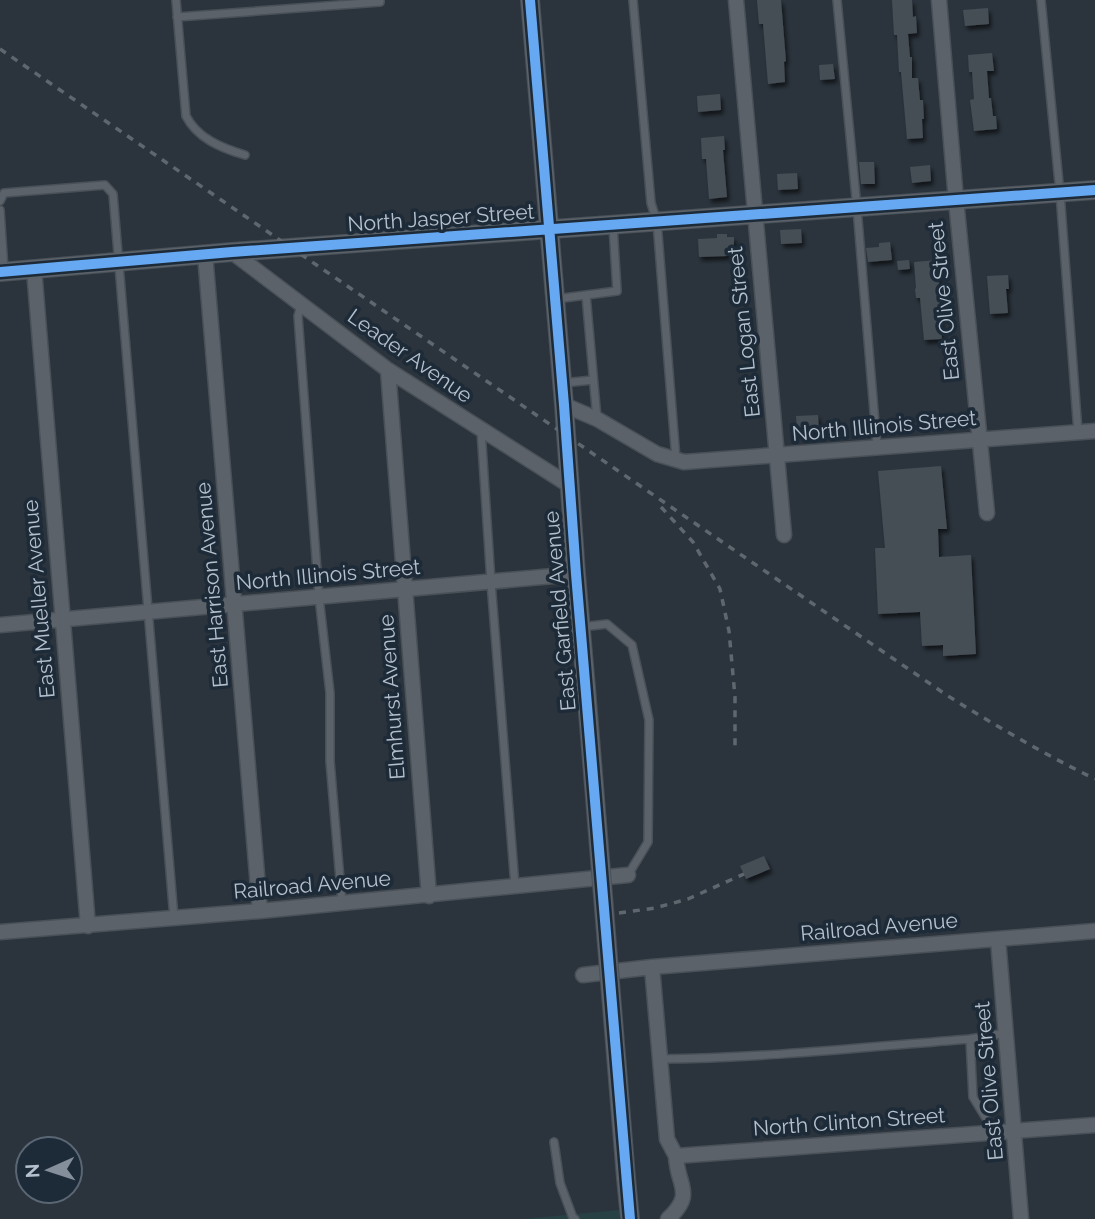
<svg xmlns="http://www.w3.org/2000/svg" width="1095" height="1219" font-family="Raleway,sans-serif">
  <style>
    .green { fill: #274144 }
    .building { fill: #454d54; filter: url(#shadow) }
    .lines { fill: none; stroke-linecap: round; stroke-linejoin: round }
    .service-casing { stroke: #495057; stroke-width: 10 }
    .minor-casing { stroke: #495057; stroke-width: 17 }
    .tertiary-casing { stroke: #495057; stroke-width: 20 }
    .service { stroke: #5c6269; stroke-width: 7 }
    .minor { stroke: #5c6269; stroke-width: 14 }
    .tertiary { stroke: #5c6269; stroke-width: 18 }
    .rail { stroke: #5f666e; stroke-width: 3.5; stroke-dasharray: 7 7; stroke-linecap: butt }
    .tertiary-bridge-casing { stroke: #495057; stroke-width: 20; stroke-linecap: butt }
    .tertiary-bridge { stroke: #5c6269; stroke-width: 18 }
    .cycleway-casing { stroke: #1d2a38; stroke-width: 15 }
    .cycleway { stroke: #66a8f1; stroke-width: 10 }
    .labels { text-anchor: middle; stroke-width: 7; stroke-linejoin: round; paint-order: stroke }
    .street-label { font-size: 21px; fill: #b5c0cd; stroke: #1d2a38 }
  </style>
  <defs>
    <filter id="shadow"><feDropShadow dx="2.5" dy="4" stdDeviation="2" flood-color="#0009"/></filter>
  </defs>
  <rect width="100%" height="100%" fill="#2b343d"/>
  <path class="green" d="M619 1210V1219H523Z"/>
  <path class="building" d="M757 0H781L786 61 784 62 785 82 768 84 763 24H759Z
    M892 0H912L913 17 916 16 917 33 908 34 910 57H912V78H918L920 100H923L924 119H922L923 138 907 139 901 72H899L897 35H894Z
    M988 8 989 24 965 26 963 10Z
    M992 53 994 71H987L989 98H991L993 116H996L997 129 974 131 970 100 974 99 972 72H969L968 55Z
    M833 64 835 79 820 80 819 65Z
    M720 94 721 110 698 112 697 96Z
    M724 136 725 150H723L727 197 709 199 706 159H702L701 138Z
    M859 162H874L875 184H861Z
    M930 165 931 181 912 183 910 167Z
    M797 173 798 189 778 190 777 174Z
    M801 229 802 243 781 244 780 230Z
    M717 234H727V237H734V249H728V256L699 257 698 239 717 238Z
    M890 242 892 260 868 262 866 248 879 247V243Z
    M909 260 910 269 898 270 897 261Z
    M938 260 942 339 924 340 920 298H916L915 289 916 288 914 262Z
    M1008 275 1009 289H1006L1008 313 990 314 987 276Z
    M818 415 819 430 797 431 796 416Z
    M941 466 947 529H938L939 557 971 555 976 654 943 656V645L922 646 920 612 878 614 875 548H885L878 471Z
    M764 856 770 869 746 879 740 866Z"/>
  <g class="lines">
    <defs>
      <path id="service" d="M176 0 186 116C197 138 221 148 245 155
        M633 0 651 203 657 222 676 459
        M837 0 857 208 877 447
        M1041 0 1060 193 1078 432
        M177 17 380 2V0
        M0 201 4 193 105 185 113 194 174 918
        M0 210 4 270
        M586 295 597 419
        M556 299 617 291 613 225
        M301 305 298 316 319 597 330 693V761L342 903
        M563 383 593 380
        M481 430 491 582 515 886
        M581 627 607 624 632 645 649 720 648 842 628 875
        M660 1059C764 1058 867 1047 970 1039
        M995 1133 973 1097 970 1039 1006 1033
        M554 1142 560 1183 573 1218 575 1219"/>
      <path id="minor" d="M736 0 784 535
        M939 0 956 200 987 513
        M232 252 388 370 569 485
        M205 254 260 911
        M34 269 88 926
        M388 370 429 896
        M564 405 597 419 657 454 684 462 1095 431
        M0 625 576 574
        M0 932 260 911 628 875
        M998 939 1021 1219
        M652 967 667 1139 676 1156
        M583 975 652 967 1095 931
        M668 1219C696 1193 677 1186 676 1156L1095 1125"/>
      <path id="tertiary" d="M530 0 564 405 576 574 586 688
        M0 272 232 252 1095 190
        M626 1178 630 1219"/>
    </defs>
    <use href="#service" class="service-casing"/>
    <use href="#minor" class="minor-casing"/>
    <use href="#tertiary" class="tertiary-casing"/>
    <use href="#service" class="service"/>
    <use href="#minor" class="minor"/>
    <use href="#tertiary" class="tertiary"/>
    <path class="rail" d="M0 49 948 696C996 726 1044 754 1095 779
      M661 507 693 542 720 589 729 631 735 697V747
      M619 913 655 908 688 899 744 874"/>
    <defs>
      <path id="tertiary-bridge" d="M586 688 626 1178"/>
    </defs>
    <use href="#tertiary-bridge" class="tertiary-bridge-casing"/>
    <use href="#tertiary-bridge" class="tertiary-bridge"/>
    <defs>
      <path id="cycleway" d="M530 0 564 405 576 574 630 1219
        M0 272 232 252 1095 190"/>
    </defs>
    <use href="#cycleway" class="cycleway-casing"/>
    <use href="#cycleway" class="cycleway"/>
  </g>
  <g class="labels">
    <g class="street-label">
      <text transform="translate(441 218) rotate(-4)" y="7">North Jasper Street</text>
      <text transform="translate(944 301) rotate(-96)" y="7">East Olive Street</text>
      <text transform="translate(744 332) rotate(-96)" y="7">East Logan Street</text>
      <text transform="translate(410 356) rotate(35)" y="7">Leader Avenue</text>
      <text transform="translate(884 426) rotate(-5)" y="7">North Illinois Street</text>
      <text transform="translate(328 575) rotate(-5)" y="7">North Illinois Street</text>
      <text transform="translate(212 585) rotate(-95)" y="7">East Harrison Avenue</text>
      <text transform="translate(39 599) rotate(-95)" y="7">East Mueller Avenue</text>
      <text transform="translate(560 611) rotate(-95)" y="7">East Garfield Avenue</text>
      <text transform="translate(392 697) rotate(-94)" y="7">Elmhurst Avenue</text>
      <text transform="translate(312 885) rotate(-5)" y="7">Railroad Avenue</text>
      <text transform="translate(879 927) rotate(-5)" y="7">Railroad Avenue</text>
      <text transform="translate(989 1081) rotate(-95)" y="7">East Olive Street</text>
      <text transform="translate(849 1122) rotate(-4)" y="7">North Clinton Street</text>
    </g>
  </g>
  <g transform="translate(49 1170) rotate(267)"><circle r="33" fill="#1d2a38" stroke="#5a6674" stroke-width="2"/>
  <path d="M0-5L12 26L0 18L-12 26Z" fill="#858f9b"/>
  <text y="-10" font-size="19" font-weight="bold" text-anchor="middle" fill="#b5c0cd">N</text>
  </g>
</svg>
